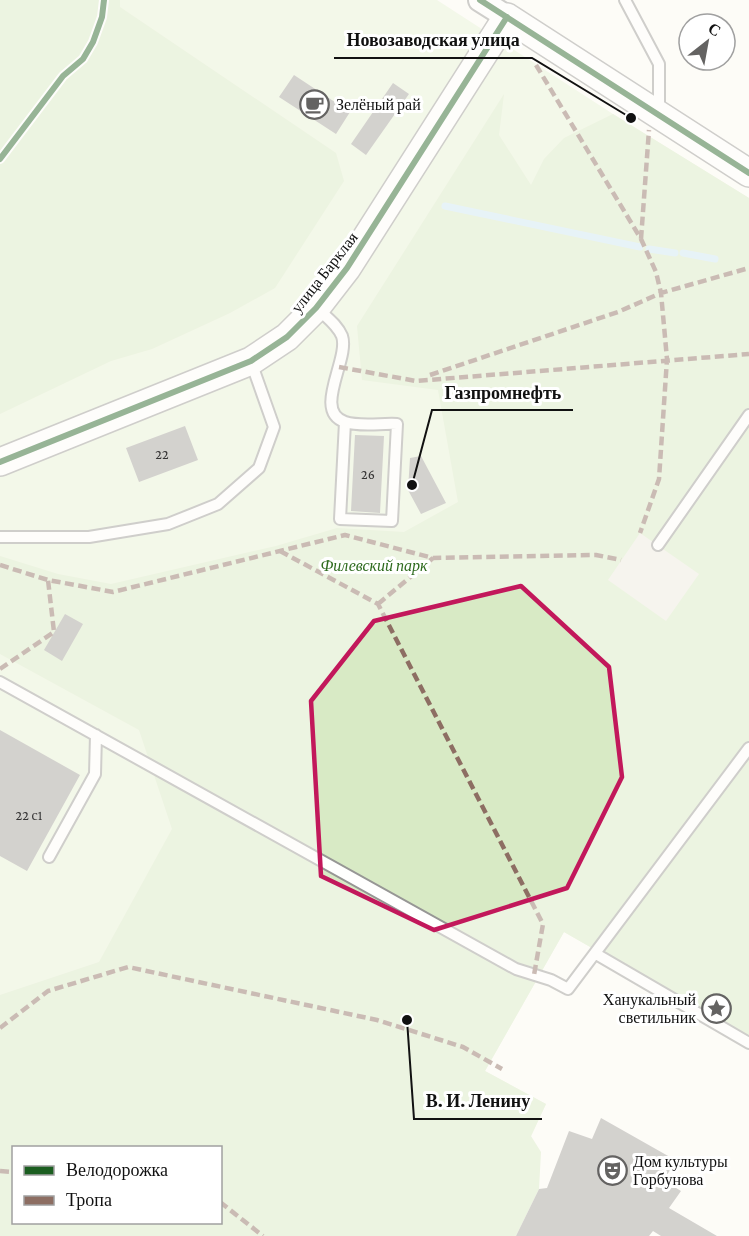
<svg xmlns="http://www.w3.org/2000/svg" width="749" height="1236" font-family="'Crimson Pro',serif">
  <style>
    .green { fill: #e7f3d7; fill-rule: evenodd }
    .forest { fill: #d8eac5; fill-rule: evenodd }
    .plaza { fill: #edebe2 }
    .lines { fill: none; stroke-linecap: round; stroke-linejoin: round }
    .stream { stroke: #cde8f7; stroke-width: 7 }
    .building { fill: #a19f9c }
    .service-casing { stroke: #979795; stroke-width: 14 }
    .minor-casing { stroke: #979795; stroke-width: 26 }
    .tertiary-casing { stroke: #979795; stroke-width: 30 }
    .service { stroke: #fffffe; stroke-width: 10 }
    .minor { stroke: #fffffe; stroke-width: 22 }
    .tertiary { stroke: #fffffe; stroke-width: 27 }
    .quiet { stroke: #8d6e63; stroke-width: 4.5; stroke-dasharray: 9 4.5; stroke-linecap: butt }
    .cycleway-casing { stroke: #fff; stroke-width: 10 }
    .cycleway { stroke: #1b5e20; stroke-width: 6 }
    .marked { fill: none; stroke: #c2185b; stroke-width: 4.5; stroke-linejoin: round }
    .labels { text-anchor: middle; stroke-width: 6; stroke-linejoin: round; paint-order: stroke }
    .number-label { font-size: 14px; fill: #353434 }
    .poi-label { font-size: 16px; fill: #111; stroke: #fff; text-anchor: start }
    .street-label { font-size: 16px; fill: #111; stroke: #fff }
    .park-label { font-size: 16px; font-style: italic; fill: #2f6b1f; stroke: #fff }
    .leader { fill: none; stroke: #111; stroke-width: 2 }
    .callout-dot { fill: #111; stroke: #fff; stroke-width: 2 }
    .callout-label { font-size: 18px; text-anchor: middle; font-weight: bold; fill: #111; stroke: #fff; stroke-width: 6; stroke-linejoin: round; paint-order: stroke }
  </style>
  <rect width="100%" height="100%" fill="#fdfcf7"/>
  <path class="green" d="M0 0H437L613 114 749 198V1038L564 932 485 1071 546 1104 485 1236H0ZM14 1148H220V1222H14Z"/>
  <path class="forest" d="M0 0H120V7L336 153 344 181 275 288 230 313 152 349 111 361 0 414Z
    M504 94 499 135 531 185 544 159 564 138 613 114 749 198V1038L564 932 485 1071 546 1104 531 1136 541 1152 539 1189 516 1236H0V995L99 962 172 829 139 730 0 654V556L58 574 111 584 276 546 337 528 404 532 458 502 438 390 362 380 357 326ZM14 1148H220V1222H14Z"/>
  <path class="plaza" d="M640 533 699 574 666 621 608 580Z"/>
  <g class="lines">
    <path class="stream" d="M445 206 640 247
      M649 249 675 253
      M683 253 715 259"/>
  </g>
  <path class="building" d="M294 75 350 112 336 134 279 97Z
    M393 83 409 94 366 155 351 144Z
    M185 426 198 460 139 482 126 448Z
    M355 435 384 436 380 513 351 511Z
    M421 456 446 503 421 514 408 490 410 458Z
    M65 614 83 624 62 661 44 650Z
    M0 730 80 775 27 871 0 856Z
    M601 1118 677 1161 663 1180 681 1191 669 1208 717 1236H661L653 1231 649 1236H516L539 1189 547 1188 569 1131 592 1139Z"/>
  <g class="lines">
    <defs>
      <path id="service" d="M625 0 659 64V114
        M317 308C326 317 337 324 342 336 350 359 312 411 345 422 360 427 382 423 397 424L392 521 340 519 345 422
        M0 537H89L168 524 218 504 259 468 274 427 251 362
        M658 545 749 415
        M0 682 516 969 551 980 568 989 749 748
        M49 857 95 774 96 735
        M596 954 749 1043"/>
      <path id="minor" d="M480 0 507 17"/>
      <path id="tertiary" d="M0 462 251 361 287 337 316 308 347 268 507 17 749 173"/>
    </defs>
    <use href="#service" class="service-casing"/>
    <use href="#minor" class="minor-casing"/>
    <use href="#tertiary" class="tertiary-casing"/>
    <use href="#service" class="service"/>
    <use href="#minor" class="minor"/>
    <use href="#tertiary" class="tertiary"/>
    <path class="quiet" d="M536 65 641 239 656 272 661 293 667 359 659 479 640 533
      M641 239 649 130
      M339 367 416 381 749 354
      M430 375 618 312 661 293 749 268
      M280 551 378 604 543 924 534 975
      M0 565 48 580 113 592 345 535 433 558 596 555 621 560
      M378 604 433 558
      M0 669 54 632 48 580
      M0 1028 48 991 128 967 377 1020 463 1047 502 1069
      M0 1171 14 1172
      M220 1202 263 1236"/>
    <defs>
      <path id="cycleway" d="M480 0 749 173
        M0 159 63 76 83 59 93 42 102 17 104 0
        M0 462 251 361 287 337 316 308 347 268 507 17"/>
    </defs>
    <use href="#cycleway" class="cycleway-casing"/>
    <use href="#cycleway" class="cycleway"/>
  </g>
  <path d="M0 0H749V1236H0ZM521 586 609 667 622 777 567 888 434 930 321 876 311 701 374 621Z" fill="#fdfcf7" fill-opacity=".55" fill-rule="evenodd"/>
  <path class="marked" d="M521 586 609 667 622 777 567 888 434 930 321 876 311 701 374 621Z"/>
  <defs>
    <symbol id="cafe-ring" viewBox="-11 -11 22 22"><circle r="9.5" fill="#fff" stroke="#646362" stroke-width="1.5"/><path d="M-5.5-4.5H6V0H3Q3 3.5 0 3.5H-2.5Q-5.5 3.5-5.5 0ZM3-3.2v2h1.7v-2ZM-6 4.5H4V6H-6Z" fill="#646362"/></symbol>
    <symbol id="sight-ring" viewBox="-11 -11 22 22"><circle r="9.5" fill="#fff" stroke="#646362" stroke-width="1.5"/><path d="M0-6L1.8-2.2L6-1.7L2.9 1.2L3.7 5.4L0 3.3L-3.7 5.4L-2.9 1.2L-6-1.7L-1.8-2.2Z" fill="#646362"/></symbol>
    <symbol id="theatre-ring" viewBox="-11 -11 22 22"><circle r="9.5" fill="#fff" stroke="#646362" stroke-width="1.5"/><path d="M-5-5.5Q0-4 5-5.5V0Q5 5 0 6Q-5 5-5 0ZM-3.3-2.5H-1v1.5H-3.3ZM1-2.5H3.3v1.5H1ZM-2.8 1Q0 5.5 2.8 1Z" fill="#646362"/></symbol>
  </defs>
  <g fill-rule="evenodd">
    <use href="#cafe-ring" x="298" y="88" width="33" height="33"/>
    <use href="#sight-ring" x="700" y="992" width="33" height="33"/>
    <use href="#theatre-ring" x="596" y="1154" width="33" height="33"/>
  </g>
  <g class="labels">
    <g class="number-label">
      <text x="162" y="459">22</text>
      <text x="368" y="479">26</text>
      <text x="29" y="820">22 с1</text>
    </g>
    <g class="poi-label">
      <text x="336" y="110">Зелёный рай</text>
      <text x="696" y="1005" text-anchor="end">Ханукальный<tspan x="696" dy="18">светильник</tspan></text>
      <text x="633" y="1167">Дом культуры<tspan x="633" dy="18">Горбунова</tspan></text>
    </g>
    <g class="street-label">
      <text transform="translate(324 272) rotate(-52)" y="6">улица Барклая</text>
    </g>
    <g class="park-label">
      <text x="374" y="571">Филевский парк</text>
    </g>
  </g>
  <path class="leader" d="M631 118L532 58H334M412 485L432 410H573M407 1020L414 1119H542"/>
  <g class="callout-dot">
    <circle cx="631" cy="118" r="6"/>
    <circle cx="412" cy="485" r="6"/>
    <circle cx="407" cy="1020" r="6"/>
  </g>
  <g class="callout-label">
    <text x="433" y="46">Новозаводская улица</text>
    <text x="503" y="399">Газпромнефть</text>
    <text x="478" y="1107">В. И. Ленину</text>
  </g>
  <rect x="12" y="1146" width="210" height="78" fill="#ffffff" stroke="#a0a0a0" stroke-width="1.5"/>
  <rect x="24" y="1166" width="30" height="9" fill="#1b5e20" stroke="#a0a0a0" stroke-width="1.5"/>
  <text x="66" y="1176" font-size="18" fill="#111111">Велодорожка</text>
  <rect x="24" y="1196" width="30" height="9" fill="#8d6e63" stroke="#a0a0a0" stroke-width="1.5"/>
  <text x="66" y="1206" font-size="18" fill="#111111">Тропа</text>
  <g transform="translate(707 42) rotate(31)"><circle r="28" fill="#ffffff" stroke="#a0a0a0" stroke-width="1.5"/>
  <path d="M0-4.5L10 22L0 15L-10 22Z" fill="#646362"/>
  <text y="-9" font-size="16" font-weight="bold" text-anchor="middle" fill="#111111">С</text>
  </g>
</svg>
